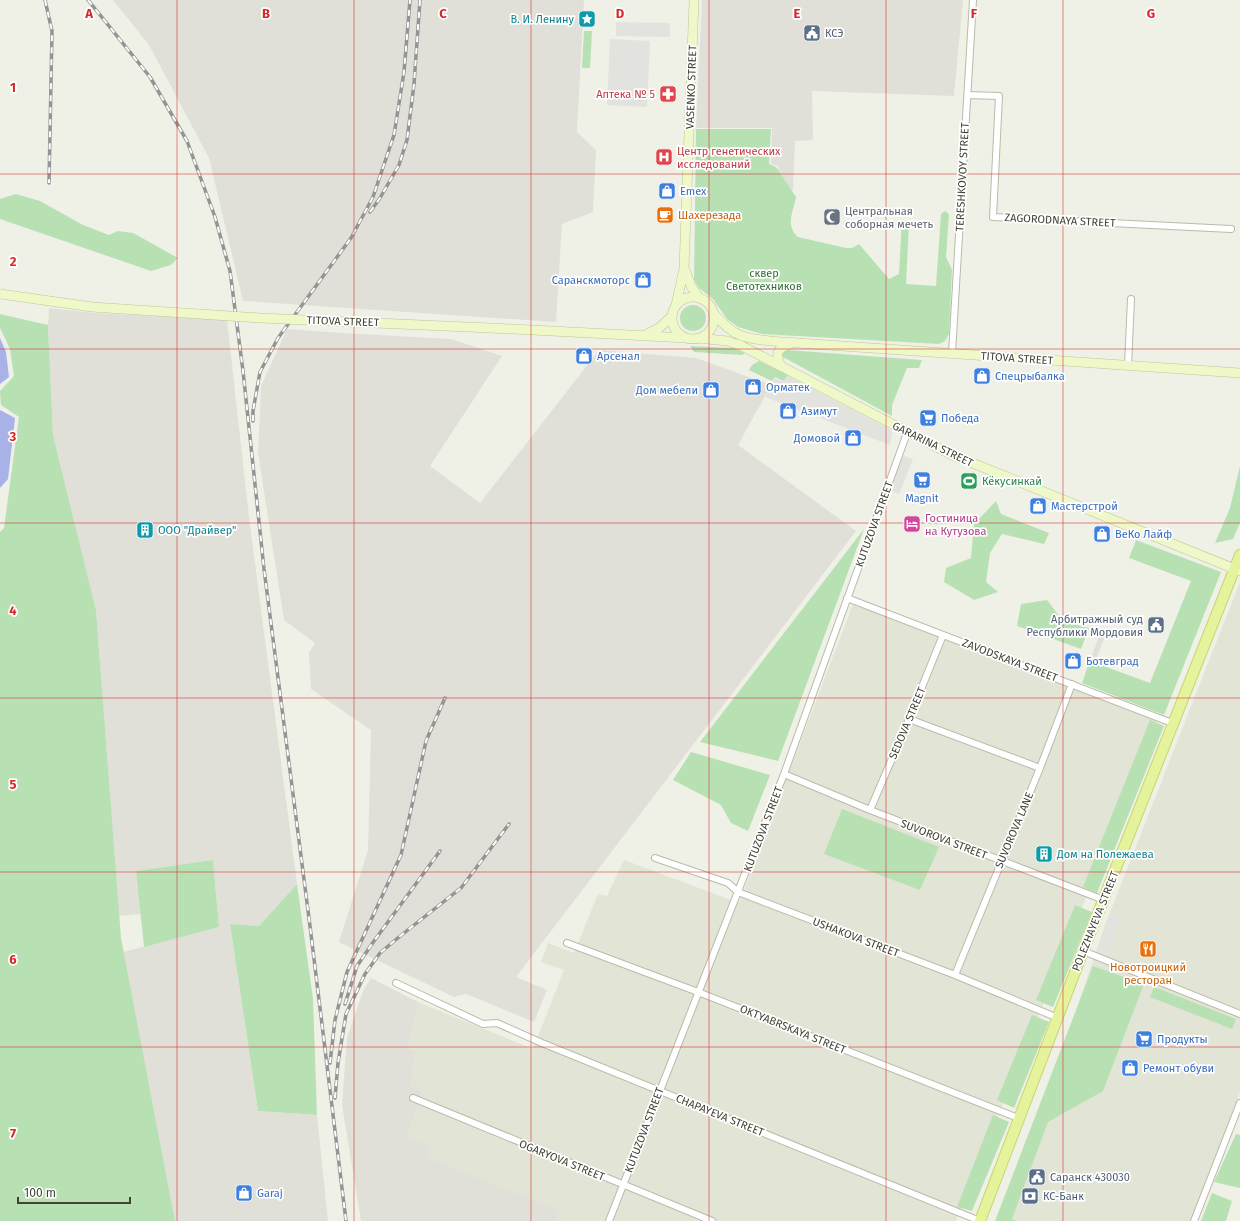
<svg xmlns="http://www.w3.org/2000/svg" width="1240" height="1221" font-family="'Fira Sans',sans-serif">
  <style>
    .residential { fill: #e2e4d5 }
    .industrial { fill: #e0e0d8 }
    .green { fill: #b8e1b3 }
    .parking { fill: #e2e2de }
    .water { fill: #a9b2e7 }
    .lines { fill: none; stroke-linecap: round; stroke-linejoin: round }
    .street-casing { stroke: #b9bbaa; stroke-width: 8 }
    .secondary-casing { stroke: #bdc696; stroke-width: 10 }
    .primary-casing { stroke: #c8d56f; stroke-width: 12 }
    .street { stroke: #fff; stroke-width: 6 }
    .secondary { stroke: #eff8c9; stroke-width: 9 }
    .primary { stroke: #e6f39d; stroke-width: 10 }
    .rail-casing { stroke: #949494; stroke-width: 3.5 }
    .rail { stroke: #fff; stroke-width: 2; stroke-dasharray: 6; stroke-linecap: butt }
    .secondary-bridge-casing { stroke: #bdc696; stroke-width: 10; stroke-linecap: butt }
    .secondary-bridge { stroke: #eff8c9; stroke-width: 9 }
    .grid { fill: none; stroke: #d62828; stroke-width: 1; stroke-opacity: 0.55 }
    .labels { text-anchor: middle; stroke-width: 3.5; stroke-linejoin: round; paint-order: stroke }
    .culture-label { font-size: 11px; fill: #0d838f; stroke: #fff; text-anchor: start }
    .service-label { font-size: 11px; fill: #4e5e75; stroke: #fff; text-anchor: start }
    .street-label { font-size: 11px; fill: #424336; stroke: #fff }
    .health-label { font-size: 11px; fill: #be3a42; stroke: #fff; text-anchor: end }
    .shop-label { font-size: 11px; fill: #366cbe; stroke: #fff; text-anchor: start }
    .worship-label { font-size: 11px; fill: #5b616d; stroke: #fff; text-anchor: start }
    .food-label { font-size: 11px; fill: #c56008; stroke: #fff; text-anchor: start }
    .park-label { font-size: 11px; fill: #306e34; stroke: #fff }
    .leisure-label { font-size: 11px; fill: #27864d; stroke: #fff; text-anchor: start }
    .hotel-label { font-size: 11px; fill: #b23c85; stroke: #fff; text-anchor: start }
    .grid-label { font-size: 13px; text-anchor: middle; font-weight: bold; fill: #d62828; stroke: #fff; stroke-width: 3.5; stroke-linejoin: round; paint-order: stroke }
  </style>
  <rect width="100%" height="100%" fill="#eff1e6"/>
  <path class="residential" d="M1240 582V1092L1190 1221H1005L1105 925Z
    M853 604 1157 721 956 1221H555L559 1211 428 1157 407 1137 423 1091 411 1086 415 1053 408 1049 418 1002 533 1049 564 970 541 962 548 943 574 953 598 894 607 896 624 860 739 903Z"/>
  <path class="industrial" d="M113 0H584L577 132 596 150 593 212 562 224 556 322 243 301 209 158 149 45Z
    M702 0H963L954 96 812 91 813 140 795 141 793 190 781 189 778 166 771 164 772 128H696Z
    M49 308 94 313 227 320 249 517 297 884 259 926 230 924 258 1111 317 1115 328 1221H175L123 952 219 927 213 860 136 871 141 914 119 916 96 610 53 435 48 325Z
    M287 329 342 333 451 339 502 356 430 466 480 503 599 350 696 358 771 385 738 445 856 531 516 977 547 990 534 1022 466 994 454 997 339 942 368 850 371 730 311 689 309 653 315 643 284 620 258 453 261 386Z
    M1100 634 1105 636 1090 675 1085 673Z
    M371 978 418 1002 408 1049 415 1052 411 1086 423 1091 407 1137 432 1147 428 1157 560 1211 555 1221H361L342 1105 347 1038 363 991Z"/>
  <path class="green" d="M584 31H592L590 68H582Z
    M696 129H771L769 164 776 167 796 197C793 213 785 225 798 237L846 248H852L859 244 889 279 899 274 902 220 909 223 906 284 936 286 941 214 945 211 949 214 946 257 952 270 949 334 945 341 939 344 762 334 738 327 727 319 713 299 699 288 694 280Z
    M16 194 40 201 83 225 109 235 118 231 133 233 178 258 171 265 151 271 0 219V199Z
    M680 318a13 13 0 1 1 26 0a13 13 0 1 1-26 0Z
    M0 314 48 325 53 435 96 610 121 938 175 1221H0V532L4 528 19 417 1 405 0 391 14 376 10 349 0 328Z
    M690 346 733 348 745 353 742 355 694 352Z
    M787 350 922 360 919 368H907L892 405V416L783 357 782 354 784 351Z
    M759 361 788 375 784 381 775 377 772 381 749 370 752 365Z
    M1240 466V523L1233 539 1215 543 1230 508Z
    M996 501 1001 514 1049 533 1044 544 1002 534 990 553 986 582 998 592 974 600 944 582 946 568 971 558 974 524Z
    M864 529 778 761 700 742Z
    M1136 540 1221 572 1164 715 1082 683 1090 661 1150 683 1191 581 1129 558Z
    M1047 600 1063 621 1089 628 1081 649 1017 626 1021 604Z
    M1150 720 1164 726 1097 893 1083 887Z
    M691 752 770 775 748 831 731 823 721 805 673 780Z
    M842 809 939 847 920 890 824 854Z
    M213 860 219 927 144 947 136 871Z
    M297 884 313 999 317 1115 258 1111 230 924 259 926Z
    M1075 905 1092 912 1053 1007 1036 1000Z
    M1093 966 1144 984 1103 1091 1048 1122 1012 1219 1016 1221H995Z
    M1154 987 1236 1019 1232 1029 1150 997Z
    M1032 1015 1049 1022 1014 1108 997 1100Z
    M993 1115 1009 1122 972 1211 957 1207Z
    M1236 1134 1240 1135V1188L1214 1182Z
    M1212 1193 1232 1201 1226 1221H1201Z"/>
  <path class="parking" d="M616 22 670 23V37L616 36Z
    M610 39 650 41 647 107 607 105Z
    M788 376 891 430 892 434 890 445 765 397 775 378 784 382Z
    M899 455 913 459 899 494 886 490Z
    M1112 913 1122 917 1108 955 1097 951Z"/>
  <path class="water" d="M0 338 6 352 9 377 0 384Z
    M0 410 15 418 8 479 0 488Z"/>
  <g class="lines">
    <defs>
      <path id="street" d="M968 95 999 96 993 217 1231 229
        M952 353 973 0
        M1128 365 1131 299
        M847 598 1172 723
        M909 719 1040 768
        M784 774 870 810 1104 900
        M870 810 909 719 943 635
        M655 858 728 883 738 892 955 975 1058 1018
        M567 943 698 992 1018 1118
        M1083 951 1240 1014
        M955 975 1040 768 1072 684
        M396 983 483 1024 497 1023 542 1043 980 1221
        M413 1098 712 1221
        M609 1221 784 774 907 433
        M1194 1221 1240 1103"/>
      <path id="secondary" d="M685 270 691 286 699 298
        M672 318a21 21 0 1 1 42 0a21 21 0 1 1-42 0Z
        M676 305 684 269 694 0
        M713 313C721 321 729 331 740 335 752 341 784 342 798 343L1240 373
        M491 328 687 338
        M645 335 659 328 672 316
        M698 338 727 341 740 345 950 454 1240 571
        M781 366C774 352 778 348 792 343"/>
      <path id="primary" d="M980 1221 1083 951 1240 555"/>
    </defs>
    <use href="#street" class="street-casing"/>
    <use href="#secondary" class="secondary-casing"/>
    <use href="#primary" class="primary-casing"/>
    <use href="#street" class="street"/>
    <use href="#secondary" class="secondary"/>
    <use href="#primary" class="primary"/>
    <defs>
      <path id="rail" d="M45 0 52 31 49 183
        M88 0 150 77 187 141 215 217 230 271 243 371 264 569 310 926 346 1221
        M370 212 380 198 399 165 407 140 414 84 420 0
        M253 421V411L260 372 278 338 351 238 373 197 394 135 404 72 410 0
        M345 1004 357 966 374 941 440 851
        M330 1063 335 1020 347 972 401 855 426 741 445 698
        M335 1098 338 1063 346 1014 365 974 380 953 399 937 461 888 509 824"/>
    </defs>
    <use href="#rail" class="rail-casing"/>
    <use href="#rail" class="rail"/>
    <defs>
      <path id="secondary-bridge" d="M0 294 92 307 260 318 491 328"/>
    </defs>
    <use href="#secondary-bridge" class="secondary-bridge-casing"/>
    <use href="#secondary-bridge" class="secondary-bridge"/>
  </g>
  <path class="grid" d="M177 0V1221M354 0V1221M531 0V1221M709 0V1221M886 0V1221M1063 0V1221M0 174H1240M0 349H1240M0 523H1240M0 698H1240M0 872H1240M0 1047H1240"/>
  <defs>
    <symbol id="sight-square" viewBox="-11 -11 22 22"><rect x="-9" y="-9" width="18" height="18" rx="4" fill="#0f9aa8" stroke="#fff"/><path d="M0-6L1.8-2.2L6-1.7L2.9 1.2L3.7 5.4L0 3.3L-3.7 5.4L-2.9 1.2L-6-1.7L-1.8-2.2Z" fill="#fff"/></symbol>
    <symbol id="civic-square" viewBox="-11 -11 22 22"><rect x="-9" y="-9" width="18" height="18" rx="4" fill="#5c6f8a" stroke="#fff"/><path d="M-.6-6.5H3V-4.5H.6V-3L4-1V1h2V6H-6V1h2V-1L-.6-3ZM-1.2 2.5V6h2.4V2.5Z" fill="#fff"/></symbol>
    <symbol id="pharmacy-square" viewBox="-11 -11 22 22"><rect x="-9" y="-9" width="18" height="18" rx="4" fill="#e0444e" stroke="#fff"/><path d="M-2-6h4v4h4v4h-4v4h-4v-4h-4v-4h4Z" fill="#fff"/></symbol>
    <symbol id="hospital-square" viewBox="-11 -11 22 22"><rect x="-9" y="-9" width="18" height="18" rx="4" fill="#e0444e" stroke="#fff"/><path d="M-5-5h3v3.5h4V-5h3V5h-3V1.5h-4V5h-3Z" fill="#fff"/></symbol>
    <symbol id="shop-square" viewBox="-11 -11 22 22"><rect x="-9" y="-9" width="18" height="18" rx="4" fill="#3f7fe0" stroke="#fff"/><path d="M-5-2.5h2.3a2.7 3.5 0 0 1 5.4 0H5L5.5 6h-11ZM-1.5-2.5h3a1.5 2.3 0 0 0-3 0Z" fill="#fff"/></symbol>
    <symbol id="cafe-square" viewBox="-11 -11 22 22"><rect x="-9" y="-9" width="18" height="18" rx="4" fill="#e8710a" stroke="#fff"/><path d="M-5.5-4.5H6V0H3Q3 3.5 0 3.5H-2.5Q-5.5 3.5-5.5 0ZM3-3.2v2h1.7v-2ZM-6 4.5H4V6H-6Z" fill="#fff"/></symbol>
    <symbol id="mosque-square" viewBox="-11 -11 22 22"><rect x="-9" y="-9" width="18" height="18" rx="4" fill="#6b7280" stroke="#fff"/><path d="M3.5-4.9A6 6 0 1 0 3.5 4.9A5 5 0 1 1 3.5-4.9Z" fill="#fff"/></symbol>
    <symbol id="supermarket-square" viewBox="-11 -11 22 22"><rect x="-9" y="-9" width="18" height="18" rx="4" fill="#3f7fe0" stroke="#fff"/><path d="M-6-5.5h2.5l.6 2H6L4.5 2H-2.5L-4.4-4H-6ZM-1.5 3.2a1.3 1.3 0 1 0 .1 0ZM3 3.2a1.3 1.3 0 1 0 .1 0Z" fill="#fff"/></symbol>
    <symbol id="stadium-square" viewBox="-11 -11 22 22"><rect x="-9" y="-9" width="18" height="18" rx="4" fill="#2e9e5b" stroke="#fff"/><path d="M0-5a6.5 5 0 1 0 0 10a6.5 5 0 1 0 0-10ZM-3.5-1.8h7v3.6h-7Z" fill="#fff"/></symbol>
    <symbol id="hotel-square" viewBox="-11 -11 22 22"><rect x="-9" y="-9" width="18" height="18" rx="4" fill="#d1479c" stroke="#fff"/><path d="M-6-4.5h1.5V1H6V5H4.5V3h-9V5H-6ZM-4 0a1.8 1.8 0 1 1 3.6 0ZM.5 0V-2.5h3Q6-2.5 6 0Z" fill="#fff"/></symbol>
    <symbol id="building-square" viewBox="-11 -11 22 22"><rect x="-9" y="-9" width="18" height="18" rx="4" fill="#0f9aa8" stroke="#fff"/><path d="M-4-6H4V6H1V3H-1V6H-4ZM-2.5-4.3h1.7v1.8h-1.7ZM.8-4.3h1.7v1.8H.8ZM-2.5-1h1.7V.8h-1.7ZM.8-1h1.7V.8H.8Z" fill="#fff"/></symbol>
    <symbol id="restaurant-square" viewBox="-11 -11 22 22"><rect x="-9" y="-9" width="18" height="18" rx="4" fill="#e8710a" stroke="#fff"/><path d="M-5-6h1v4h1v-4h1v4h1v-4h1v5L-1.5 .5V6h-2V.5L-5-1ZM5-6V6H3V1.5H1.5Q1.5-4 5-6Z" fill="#fff"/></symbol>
    <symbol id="bank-square" viewBox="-11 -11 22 22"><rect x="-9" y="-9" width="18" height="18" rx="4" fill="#5c6f8a" stroke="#fff"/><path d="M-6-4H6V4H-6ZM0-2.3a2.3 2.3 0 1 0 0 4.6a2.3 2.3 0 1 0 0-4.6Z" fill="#fff"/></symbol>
  </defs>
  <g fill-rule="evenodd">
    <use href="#sight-square" x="577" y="9" width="20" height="20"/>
    <use href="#civic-square" x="802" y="23" width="20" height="20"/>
    <use href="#pharmacy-square" x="658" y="84" width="20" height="20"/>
    <use href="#hospital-square" x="654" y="147" width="20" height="20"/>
    <use href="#shop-square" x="657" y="181" width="20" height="20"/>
    <use href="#cafe-square" x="655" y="205" width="20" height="20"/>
    <use href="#mosque-square" x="822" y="207" width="20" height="20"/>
    <use href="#shop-square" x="633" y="270" width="20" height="20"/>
    <use href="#shop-square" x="574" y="346" width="20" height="20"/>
    <use href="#shop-square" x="972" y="366" width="20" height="20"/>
    <use href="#shop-square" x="743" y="377" width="20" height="20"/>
    <use href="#shop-square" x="701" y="380" width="20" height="20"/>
    <use href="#shop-square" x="778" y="401" width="20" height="20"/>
    <use href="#supermarket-square" x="918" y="408" width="20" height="20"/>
    <use href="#shop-square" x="843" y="428" width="20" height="20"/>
    <use href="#supermarket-square" x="912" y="470" width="20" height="20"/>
    <use href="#stadium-square" x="959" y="471" width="20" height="20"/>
    <use href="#shop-square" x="1028" y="496" width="20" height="20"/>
    <use href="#hotel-square" x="902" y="514" width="20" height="20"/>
    <use href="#building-square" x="135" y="520" width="20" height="20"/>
    <use href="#shop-square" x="1092" y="524" width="20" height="20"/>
    <use href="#civic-square" x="1146" y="615" width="20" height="20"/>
    <use href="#shop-square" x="1063" y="651" width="20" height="20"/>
    <use href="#building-square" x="1034" y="844" width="20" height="20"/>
    <use href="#restaurant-square" x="1138" y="939" width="20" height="20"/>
    <use href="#supermarket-square" x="1134" y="1029" width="20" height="20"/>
    <use href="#shop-square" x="1120" y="1058" width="20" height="20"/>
    <use href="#civic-square" x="1027" y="1167" width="20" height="20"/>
    <use href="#shop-square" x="234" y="1183" width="20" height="20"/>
    <use href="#bank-square" x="1020" y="1186" width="20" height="20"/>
  </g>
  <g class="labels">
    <g class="culture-label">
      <text x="574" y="23" text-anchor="end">В. И. Ленину</text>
      <text x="158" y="534">ООО "Драйвер"</text>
      <text x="1057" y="858">Дом на Полежаева</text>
    </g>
    <g class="service-label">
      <text x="825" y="37">КСЭ</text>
      <text x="1143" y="623" text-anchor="end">Арбитражный суд<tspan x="1143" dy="13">Республики Мордовия</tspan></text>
      <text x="1050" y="1181">Саранск 430030</text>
      <text x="1043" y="1200">КС-Банк</text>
    </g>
    <g class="street-label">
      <text transform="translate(691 87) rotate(-88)" y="4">VASENKO STREET</text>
      <text transform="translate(962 177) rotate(-87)" y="4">TERESHKOVOY STREET</text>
      <text transform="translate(1060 220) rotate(3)" y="4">ZAGORODNAYA STREET</text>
      <text transform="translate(343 321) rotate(2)" y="4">TITOVA STREET</text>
      <text transform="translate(1017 358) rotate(4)" y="4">TITOVA STREET</text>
      <text transform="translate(933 444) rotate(26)" y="4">GARARINA STREET</text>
      <text transform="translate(874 524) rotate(-70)" y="4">KUTUZOVA STREET</text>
      <text transform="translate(1010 660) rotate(21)" y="4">ZAVODSKAYA STREET</text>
      <text transform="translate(907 723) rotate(-67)" y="4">SEDOVA STREET</text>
      <text transform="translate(763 829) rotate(-69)" y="4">KUTUZOVA STREET</text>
      <text transform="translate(1014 830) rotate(-67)" y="4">SUVOROVA LANE</text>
      <text transform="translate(944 839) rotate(21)" y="4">SUVOROVA STREET</text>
      <text transform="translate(1095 921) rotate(-68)" y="4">POLEZHAYEVA STREET</text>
      <text transform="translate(856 937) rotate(21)" y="4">USHAKOVA STREET</text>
      <text transform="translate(793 1029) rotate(22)" y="4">OKTYABRSKAYA STREET</text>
      <text transform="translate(720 1115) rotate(22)" y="4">CHAPAYEVA STREET</text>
      <text transform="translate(644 1130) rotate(-69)" y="4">KUTUZOVA STREET</text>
      <text transform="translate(562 1160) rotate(22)" y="4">OGARYOVA STREET</text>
    </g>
    <g class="health-label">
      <text x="655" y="98">Аптека № 5</text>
      <text x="677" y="155" text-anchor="start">Центр генетических<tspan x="677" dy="13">исследований</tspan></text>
    </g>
    <g class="shop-label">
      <text x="680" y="195">Emex</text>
      <text x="630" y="284" text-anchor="end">Саранскмоторс</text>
      <text x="597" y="360">Арсенал</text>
      <text x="995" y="380">Спецрыбалка</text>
      <text x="766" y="391">Орматек</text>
      <text x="698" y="394" text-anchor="end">Дом мебели</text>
      <text x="801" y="415">Азимут</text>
      <text x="941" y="422">Победа</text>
      <text x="840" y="442" text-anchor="end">Домовой</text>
      <text x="922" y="502" text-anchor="middle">Magnit</text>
      <text x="1051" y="510">Мастерстрой</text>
      <text x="1115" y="538">ВеКо Лайф</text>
      <text x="1086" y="665">Ботевград</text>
      <text x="1157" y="1043">Продукты</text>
      <text x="1143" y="1072">Ремонт обуви</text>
      <text x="257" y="1197">Garaj</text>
    </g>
    <g class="worship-label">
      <text x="845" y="215">Центральная<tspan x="845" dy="13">соборная мечеть</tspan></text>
    </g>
    <g class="food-label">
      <text x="678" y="219">Шахерезада</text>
      <text x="1148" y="971" text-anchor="middle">Новотроицкий<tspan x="1148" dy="13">ресторан</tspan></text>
    </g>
    <g class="park-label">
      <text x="764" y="277">сквер<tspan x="764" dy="13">Светотехников</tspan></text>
    </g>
    <g class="leisure-label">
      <text x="982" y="485">Кёкусинкай</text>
    </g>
    <g class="hotel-label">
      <text x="925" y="522">Гостиница<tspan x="925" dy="13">на Кутузова</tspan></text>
    </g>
  </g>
  <g class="grid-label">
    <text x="89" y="18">A</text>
    <text x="266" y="18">B</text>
    <text x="443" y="18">C</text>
    <text x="620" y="18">D</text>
    <text x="797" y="18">E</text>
    <text x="974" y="18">F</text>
    <text x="1151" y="18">G</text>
    <text x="13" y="92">1</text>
    <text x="13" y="266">2</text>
    <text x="13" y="441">3</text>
    <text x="13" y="615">4</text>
    <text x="13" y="789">5</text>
    <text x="13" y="964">6</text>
    <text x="13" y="1138">7</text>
  </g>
  <path d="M18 1197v6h112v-6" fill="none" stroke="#424336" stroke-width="2"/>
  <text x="24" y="1197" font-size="12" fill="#424336" stroke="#ffffff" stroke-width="3" paint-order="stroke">100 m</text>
</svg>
